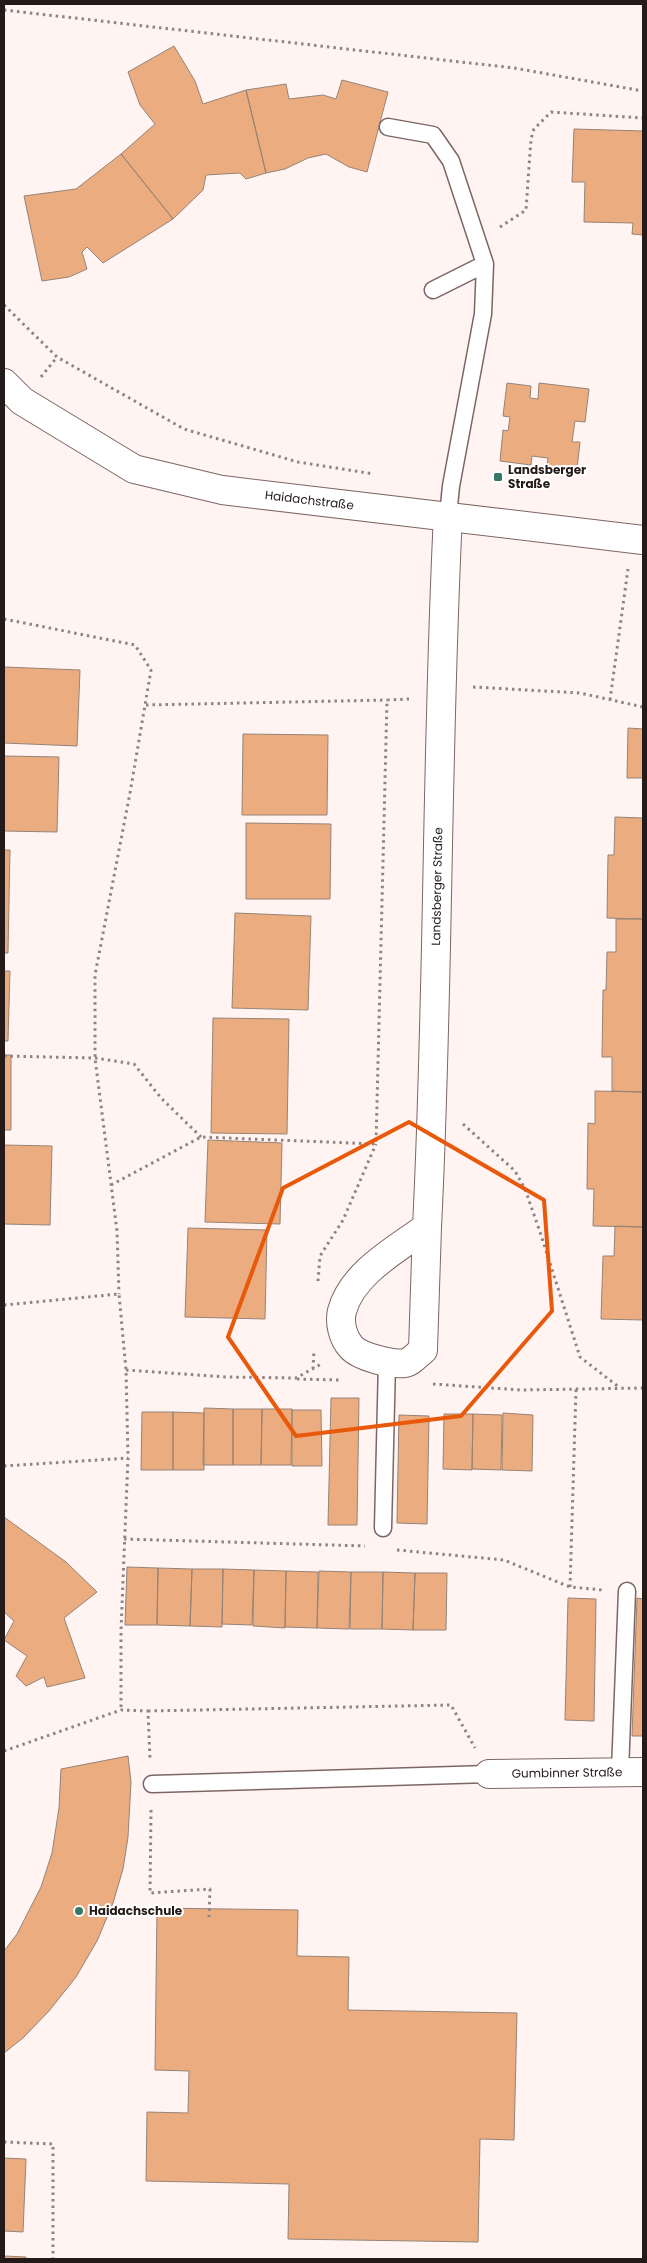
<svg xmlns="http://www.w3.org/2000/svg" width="647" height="2263" font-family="Poppins,sans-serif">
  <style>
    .building { fill: #ebad80; stroke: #968376 }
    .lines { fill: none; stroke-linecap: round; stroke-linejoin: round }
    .lane-casing { stroke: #7d6662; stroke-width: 19 }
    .street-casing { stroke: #7d6662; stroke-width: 30 }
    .path { stroke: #8f8483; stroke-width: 3; stroke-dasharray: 2.5 4; stroke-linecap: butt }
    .lane { stroke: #fff; stroke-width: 16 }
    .street { stroke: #fff; stroke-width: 28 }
    .marked { fill: none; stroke: #e8590c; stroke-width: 4; stroke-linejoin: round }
    .poi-dot { fill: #387764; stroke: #fff; stroke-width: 2 }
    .labels { text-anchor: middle; stroke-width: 4; stroke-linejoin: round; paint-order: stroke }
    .poi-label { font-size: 12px; font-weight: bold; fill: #241a19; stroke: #fff; text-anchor: start }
    .street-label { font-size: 12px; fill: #241a19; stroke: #fff }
  </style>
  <rect width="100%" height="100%" fill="#fff4f2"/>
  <path class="building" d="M174 46 195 81 203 104 246 90 266 173 246 179 240 173 206 175 203 190 173 219 121 154 155 124 140 105 128 72Z
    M342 80 388 92 367 172 349 167 326 154 308 158 285 169 266 173 246 90 286 84 289 99 323 95 336 99Z
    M574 129 643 131V235L632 234 633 223 584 222 585 182H572Z
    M121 154 173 219 103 263 87 247 82 252 87 269 69 277 42 281 24 196 76 189Z
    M507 383 531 386 530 398 538 399 539 383 589 389 585 422 575 421 572 442H580L577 469 547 466 548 458 532 456 531 465 500 461 503 430 508 431 510 417 503 416Z
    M4 667 80 670 77 746 4 743Z
    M628 728 643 729V778H627Z
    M243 734 328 735 327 815H242Z
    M4 756 59 757 57 832 4 831Z
    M615 817 643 818V919L607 918 608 855H614Z
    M246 823 331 824 330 899H246Z
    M4 850H10L8 953H4Z
    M235 913 311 916 308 1010 232 1008Z
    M616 919H643V1092L612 1091V1057H602L603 990H606L607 952H616Z
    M4 971H10L8 1041H4Z
    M213 1018 289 1019 287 1134 211 1133Z
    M4 1055H11V1130H4Z
    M595 1091 643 1092V1227L593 1226 594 1189H587L588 1123 595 1124Z
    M208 1140 282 1143 280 1224 205 1222Z
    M4 1145 52 1146 50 1225 4 1224Z
    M615 1226 643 1227V1320L601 1319 603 1256H614Z
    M188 1228 267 1230 265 1319 185 1317Z
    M331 1398H359L357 1525H328Z
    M204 1408 233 1409V1465H203Z
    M233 1409H262L261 1465H233Z
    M262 1409H292L291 1465H261Z
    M292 1410H321L322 1466H292Z
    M142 1412H173V1470H141Z
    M173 1412 204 1413V1470H173Z
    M503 1413 533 1415 532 1471 502 1470Z
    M444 1414H473L472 1470 443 1469Z
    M473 1414 502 1415 501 1470 472 1469Z
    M399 1415 429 1416 427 1524 397 1523Z
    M4 1517 66 1562 97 1592 64 1618 85 1678 47 1687 44 1677 26 1686 16 1676 27 1656 4 1640 14 1621 4 1612Z
    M127 1567 158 1568 157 1625H125Z
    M158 1568 192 1569 190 1626 157 1625Z
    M192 1569H223L222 1627 190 1626Z
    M223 1569 254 1570 252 1625 222 1624Z
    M254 1570 286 1571 285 1628 253 1626Z
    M286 1571 318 1572 317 1628 285 1627Z
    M319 1571 351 1572 349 1629 317 1628Z
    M351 1572H383L382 1629H350Z
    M383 1572 415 1573 413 1630 382 1629Z
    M415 1573H447L446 1630H413Z
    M568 1598 596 1599 594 1721 565 1720Z
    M637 1598 643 1599V1736H632Z
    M128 1756 131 1782 128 1837 123 1869 113 1903 97 1941 76 1977 49 2011 23 2038 4 2053V1951L17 1934 41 1887 52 1853 59 1808 61 1769Z
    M157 1908 298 1910 297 1956 349 1957 348 2010 517 2013 514 2140 480 2139 478 2242 288 2239 289 2184 146 2181 147 2112 188 2113 189 2071 155 2070Z
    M4 2158 26 2159 23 2232 4 2231Z
    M4 2256 26 2257V2259H4Z"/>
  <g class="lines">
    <defs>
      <path id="lane" d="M388 127 433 135 451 161 485 264 483 314 451 486 448 516
        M433 290 485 264
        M383 1528 387 1362
        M620 1771 627 1591
        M152 1784 489 1774"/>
      <g id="street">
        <path id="s1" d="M4 383 22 401 134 469 222 490 643 540"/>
        <path id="s2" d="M427 1227 423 1350C418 1354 411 1362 405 1363 392 1365 360 1357 351 1347 343 1338 339 1323 342 1311 352 1273 397 1249 427 1227 439 990 436 753 448 516"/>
        <path id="s3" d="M489 1774 643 1772"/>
      </g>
    </defs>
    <use href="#lane" class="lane-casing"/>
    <use href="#street" class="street-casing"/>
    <path class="path" d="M4 10 514 68 643 91
      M500 227 526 210 531 139 534 129 551 112 643 118
      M4 305 57 357 184 429 298 462 374 474
      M41 377 57 357
      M4 619 135 645 151 670 130 793 95 975V1058L117 1231 119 1294
      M473 687 580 693 643 707
      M610 700 628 569
      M146 705 387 700
      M4 1056 95 1058 134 1064 161 1098 201 1137
      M463 1124 515 1171 525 1189 540 1232 580 1357 620 1388
      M111 1185 201 1137 376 1144 387 700 409 699
      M318 1281 320 1256 343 1220 376 1144
      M4 1305 119 1294 126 1370 128 1458 121 1630V1710
      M313 1369 314 1350
      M126 1370 226 1377 296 1378 323 1363
      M297 1379 340 1380
      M433 1384 521 1390 643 1388
      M4 1466 128 1458
      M124 1539 365 1546
      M397 1550 504 1560 570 1587 603 1590
      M570 1587 576 1389
      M148 1711 451 1705 475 1748
      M4 1751 121 1710 148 1711 150 1759
      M151 1810 150 1893 210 1889 209 1917
      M4 2142 53 2144V2259"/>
    <use href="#lane" class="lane"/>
    <use href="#street" class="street"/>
  </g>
  <path class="marked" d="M409 1122 544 1200 552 1311 461 1416 296 1436 228 1337 283 1188Z"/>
  <g class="poi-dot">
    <rect x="493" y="472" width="10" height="10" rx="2.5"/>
    <circle cx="79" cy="1911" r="5"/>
  </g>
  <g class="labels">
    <g class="poi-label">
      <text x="508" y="474">Landsberger<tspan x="508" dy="14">Straße</tspan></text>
      <text x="89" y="1915">Haidachschule</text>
    </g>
    <g class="street-label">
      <text dy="4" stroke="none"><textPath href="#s1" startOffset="335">Haidachstraße</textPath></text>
      <text dy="4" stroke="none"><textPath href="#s2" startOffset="704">Landsberger Straße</textPath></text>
      <text dy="4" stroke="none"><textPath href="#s3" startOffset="78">Gumbinner Straße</textPath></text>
    </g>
  </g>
  <rect width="647" height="2263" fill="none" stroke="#241a19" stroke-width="10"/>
</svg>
